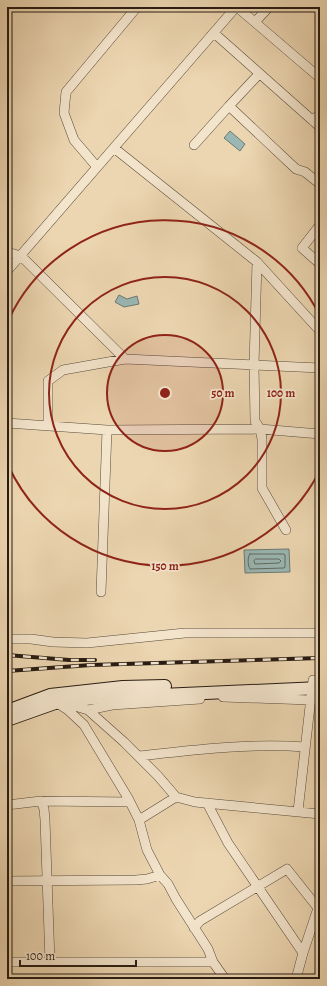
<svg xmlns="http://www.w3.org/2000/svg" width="327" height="986" font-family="Alegreya,serif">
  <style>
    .water { fill: #9ab7b3; stroke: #6c7973 }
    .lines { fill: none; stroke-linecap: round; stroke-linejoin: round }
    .shore { stroke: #606962; stroke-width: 1 }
    .street-casing { stroke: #584a3a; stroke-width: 10 }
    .secondary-casing { stroke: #271b12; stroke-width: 14 }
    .street { stroke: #f3e4cc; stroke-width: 9 }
    .secondary { stroke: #f3e4cc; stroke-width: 12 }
    .rail-casing { stroke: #271b12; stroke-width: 4 }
    .rail { stroke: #f3e4cc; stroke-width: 2.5; stroke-dasharray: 8; stroke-linecap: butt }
    .ring { fill: none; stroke: #8f2418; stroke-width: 2 }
    .centre { fill: #8f2418; stroke: #f3e4cc; stroke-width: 2 }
    .ring-label { font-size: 12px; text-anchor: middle; font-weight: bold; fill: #8f2418; stroke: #f3e4cc; stroke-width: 3.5; stroke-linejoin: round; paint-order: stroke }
  </style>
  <rect width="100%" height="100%" fill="#ecd6b1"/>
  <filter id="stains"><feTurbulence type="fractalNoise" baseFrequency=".005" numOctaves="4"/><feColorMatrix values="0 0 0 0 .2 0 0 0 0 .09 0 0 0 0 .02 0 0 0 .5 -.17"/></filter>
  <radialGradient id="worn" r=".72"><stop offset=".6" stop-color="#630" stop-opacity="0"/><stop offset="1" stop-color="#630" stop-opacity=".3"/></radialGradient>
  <path class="water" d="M230 131 245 144 240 151 224 138Z
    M119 295 127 299 137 296 139 304 124 307 115 302Z
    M289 549 290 572 245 573 244 550Z"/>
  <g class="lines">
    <path class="shore" d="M250 554H284L285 555V567L284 568 250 569C248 566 247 557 250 554Z
      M256 559H279L281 561 279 563 255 564 254 561Z"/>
    <defs>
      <path id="street" d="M237 7 320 78
        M255 22 269 7
        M214 33 320 127
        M259 74 229 106 296 169 305 172 320 184
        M313 121 320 113
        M194 145 229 106
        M114 148 257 262 320 331
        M97 167 74 140 64 113 66 92 137 7
        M320 225 302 248 320 264
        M7 252 21 256 125 359
        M257 262 254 365 255 421 260 429 262 439V488L286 530
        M7 271 236 7
        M7 423 107 430 260 429 320 434
        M48 426V381L63 370 125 359 320 368
        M101 592 107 430
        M7 639H31L53 642 87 643 185 633H320
        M223 697 310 700
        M54 701 68 710 84 725 128 798 139 820 147 850 160 875 168 884 176 899 208 949 213 962
        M65 703 88 710 124 742 158 776 176 797 195 802 320 814
        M88 710 112 705 200 699
        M139 756C194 750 249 743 305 747
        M207 803 228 843 303 953 318 908
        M7 805 41 801
        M298 811 313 680
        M139 820 176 797
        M7 881 136 880 147 879 160 875
        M194 928 200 921 287 869 318 908 320 902
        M7 962H213L225 979
        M50 962 45 820 44 809 41 801 130 802
        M296 979 303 953"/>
      <path id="secondary" d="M7 711 50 695 123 687 165 686
        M7 720 55 703 94 698 320 688"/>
    </defs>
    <use href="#street" class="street-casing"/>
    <use href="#secondary" class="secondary-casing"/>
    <use href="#street" class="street"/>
    <use href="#secondary" class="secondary"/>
    <defs>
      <path id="rail" d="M7 655 69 660H95
        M7 671 91 665 320 658"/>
    </defs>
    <use href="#rail" class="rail-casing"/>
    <use href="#rail" class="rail"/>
  </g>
  <circle cx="165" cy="393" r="58" fill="#8f2418" fill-opacity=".12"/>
  <g class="ring">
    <circle cx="165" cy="393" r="58"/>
    <circle cx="165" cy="393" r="116"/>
    <path d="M320 470A173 173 0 0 1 8 465M8 321A173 173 0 0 1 320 316"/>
  </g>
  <circle cx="165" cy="393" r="6" class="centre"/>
  <g class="ring-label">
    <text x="223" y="397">50 m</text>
    <text x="281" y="397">100 m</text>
    <text x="165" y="570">150 m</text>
  </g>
  <rect width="327" height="986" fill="none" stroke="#ecd6b1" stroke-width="24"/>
  <rect x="8" y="8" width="311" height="970" fill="none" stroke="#271b12" stroke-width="2"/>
  <rect x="12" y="12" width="303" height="962" fill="none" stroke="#271b12"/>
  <path d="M20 960v6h116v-6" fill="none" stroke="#271b12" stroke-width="2"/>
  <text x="26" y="960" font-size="12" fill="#271b12" stroke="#f3e4cc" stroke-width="3" paint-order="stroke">100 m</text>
  <rect width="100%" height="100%" filter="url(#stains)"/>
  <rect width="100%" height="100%" fill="url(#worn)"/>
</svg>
